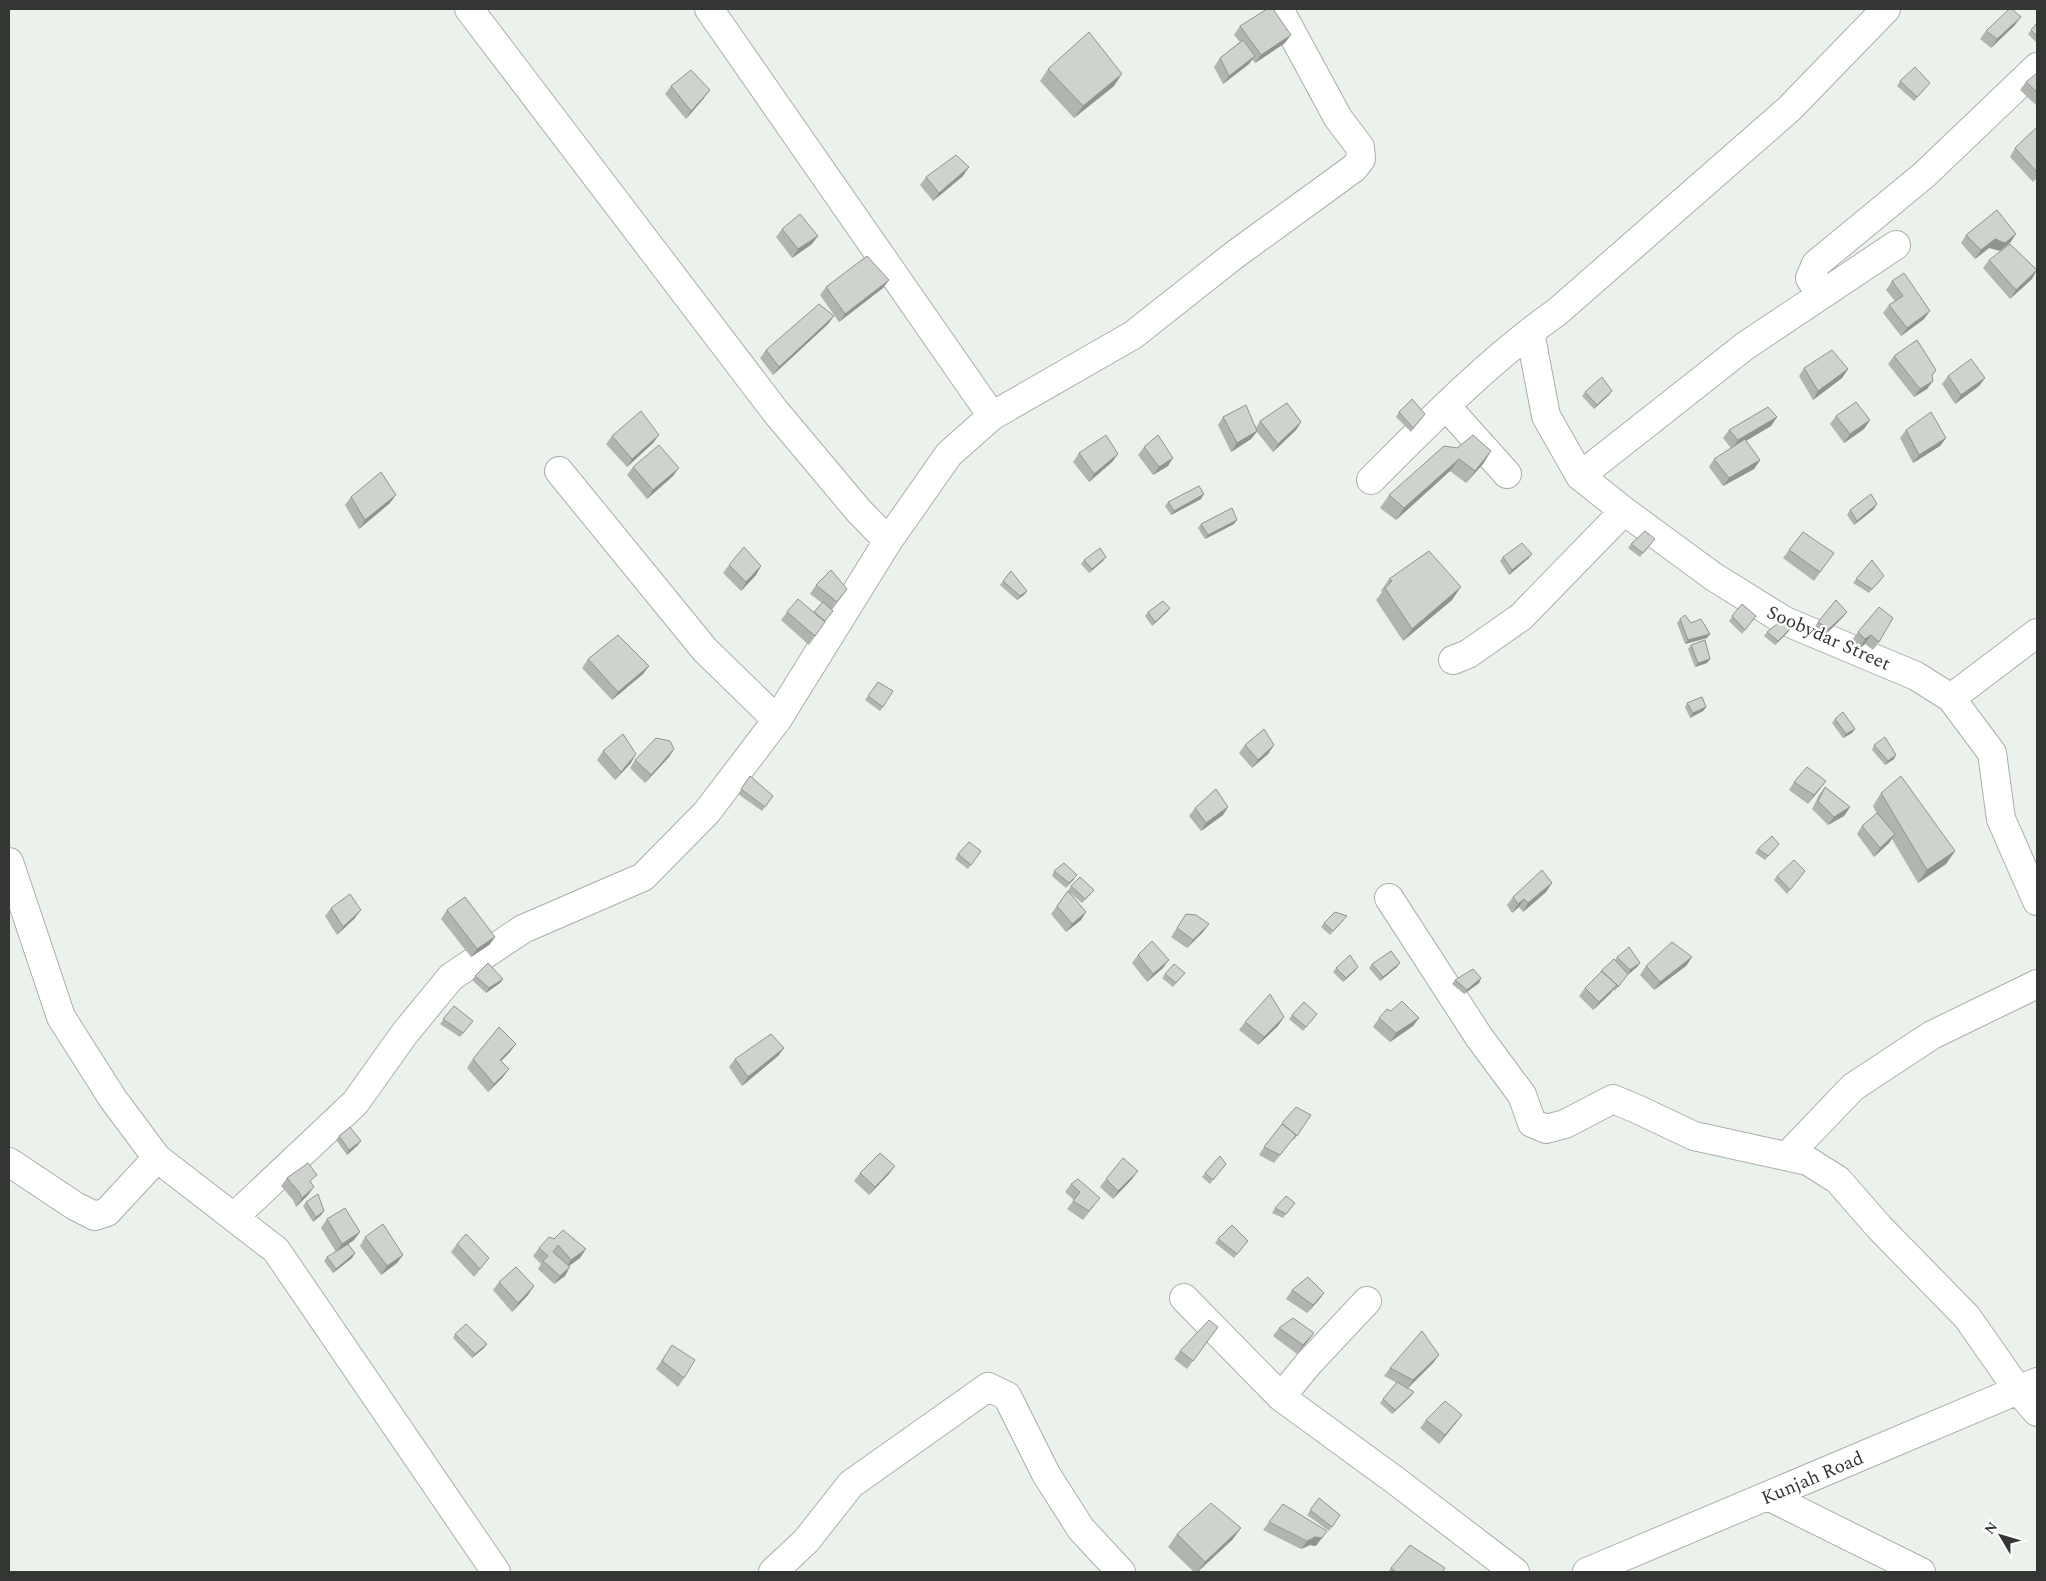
<svg xmlns="http://www.w3.org/2000/svg" width="2046" height="1581" font-family="Spectral,serif">
  <style>
    .lines { fill: none; stroke-linecap: round; stroke-linejoin: round }
    .minor-casing { stroke: #abafaa; stroke-width: 30 }
    .minor { stroke: #fff; stroke-width: 28 }
    .wall { fill: #b1b5b0 }
    .shaded-wall { fill: #909490 }
    .building { fill: #ced3cd; stroke: #909490 }
    .labels { text-anchor: middle; stroke-width: 4.5; stroke-linejoin: round; paint-order: stroke }
    .street-label { font-size: 19px; fill: #343634; stroke: #fff }
  </style>
  <rect width="100%" height="100%" fill="#ebf1eb"/>
  <g class="lines">
    <defs>
      <path id="minor" d="M469 9 775 411 858 510 888 541
        M709 9 992 416
        M1820 294 1810 278 1816 264 1924 175 2037 67
        M1530 332 1546 416 1580 476 1624 511 1714 577 1785 621 1916 676 1951 698 1992 753 2001 819 2037 901
        M1446 406 1507 474
        M559 471 705 650 777 720
        M1580 476 1745 346 1896 245
        M1371 480C1430 421 1489 360 1557 312L1789 109 1886 9
        M1453 660 1468 654 1521 617 1624 511
        M1951 698 2037 633
        M9 862 61 1017 113 1099 157 1158 276 1250 496 1572
        M1389 898 1479 1037 1522 1095 1532 1123 1546 1129 1565 1124 1613 1099 1639 1110 1694 1136 1808 1161 1838 1180 1879 1227 1967 1317 2018 1390 2037 1412
        M1787 1156 1853 1087 1932 1035 2037 984
        M9 1162 75 1206 95 1216 107 1212 157 1158
        M234 1217 355 1103 405 1033 451 977 523 929 643 877 707 812 777 720 888 541 949 454 992 416 1133 335 1233 256 1354 168 1361 159 1360 147 1338 118 1279 9
        M1184 1298 1281 1397 1396 1481 1515 1572
        M1281 1397 1308 1364 1367 1301
        M1768 1496 1921 1572
        M773 1572 806 1541 851 1484 988 1387 1007 1396 1046 1474 1081 1529 1121 1572
        M1587 1572 2037 1382"/>
    </defs>
    <use href="#minor" class="minor-casing"/>
    <use href="#minor" class="minor"/>
  </g>
  <path class="wall" d="M2037 23V43L2028 34Z
    M2015 25 1991 48 1980 39 1986 31Z
    M1240 26 1285 43 1255 63 1252 59 1249 64 1223 84 1214 67 1220 58 1240 42 1234 35Z
    M1048 69 1114 86 1074 118 1040 81Z
    M2037 74V106L2020 90 2026 82Z
    M1900 81 1930 83 1914 101 1897 86Z
    M671 86 704 98 686 119 665 94Z
    M2037 127V178L2033 182 2010 157 2015 148Z
    M963 176 933 201 920 185 926 177Z
    M782 229 812 244 792 258 776 237Z
    M1966 235 2010 243 1989 248 1975 259 1961 243Z
    M1989 260 2032 279 2010 299 1983 268Z
    M1892 281 1924 319 1901 336 1883 313 1889 305 1895 301 1886 290Z
    M826 287 883 288 839 322 820 295Z
    M834 316 828 324 773 375 760 358 766 350Z
    M1894 356 1936 370 1932 376 1927 389 1914 397 1888 364Z
    M1804 368 1848 369 1842 378 1813 400 1799 376Z
    M1948 376 1985 378 1979 386 1955 404 1942 384Z
    M1585 392 1609 395 1594 409 1582 396Z
    M1399 412 1425 414 1411 432 1396 417Z
    M1836 416 1870 420 1864 429 1844 443 1830 424Z
    M1223 417 1256 428 1260 421 1301 422 1296 430 1273 452 1257 432 1251 439 1231 452 1218 425Z
    M1777 417 1771 426 1746 441 1760 460 1754 469 1723 486 1709 467 1714 459 1731 448 1723 438 1729 430Z
    M1906 430 1946 438 1940 446 1913 463 1900 438Z
    M659 435 653 443 627 467 606 444 612 436Z
    M1144 447 1168 466 1153 475 1138 455Z
    M1457 448 1491 451 1483 464 1466 483 1450 471 1396 520 1380 508 1389 495Z
    M1079 453 1118 454 1112 462 1089 482 1073 462Z
    M633 467 673 476 647 499 627 475Z
    M351 497 390 503 359 529 345 505Z
    M1201 499 1171 515 1165 506 1168 502Z
    M1874 509 1854 525 1847 515 1850 510Z
    M1201 524H1234L1205 539 1198 528Z
    M1652 543 1640 557 1628 548 1631 544Z
    M1789 550 1834 553 1814 581 1783 558Z
    M1106 557 1103 561 1089 573 1081 564 1084 560Z
    M1503 557 1529 558 1509 575 1500 561Z
    M729 565 761 566 756 575 741 591 723 573Z
    M1389 579 1452 600 1403 641 1376 600 1382 592 1381 591Z
    M1856 579 1881 580 1869 593 1853 583Z
    M1003 581 1024 595 1017 600 1000 585Z
    M816 585 847 589 832 610 825 622 809 645 781 620 787 612H814L822 603 810 594Z
    M1742 604 1756 616 1742 634 1729 621Z
    M1879 607V642L1873 650 1865 644 1860 648 1852 640 1858 632Z
    M1170 608 1167 612 1152 626 1145 616 1148 612Z
    M1844 616 1826 634 1815 626 1818 622Z
    M1680 619 1691 623 1707 638 1685 644 1677 623Z
    M1791 628 1788 632 1775 645 1764 636 1767 632Z
    M1691 645 1710 659 1707 663 1695 667 1688 649Z
    M588 659 649 666 643 674 612 700 582 668Z
    M878 682 883 707 880 711 865 700Z
    M1687 703 1706 707 1703 711 1690 718 1685 707Z
    M1835 719 1852 733 1843 738 1832 723Z
    M1245 745H1274L1268 754 1252 768 1239 753Z
    M1874 745 1894 759 1885 765 1872 750Z
    M674 749 669 757 645 783 630 768 635 760Z
    M603 751 631 763 615 780 597 760Z
    M750 776 773 796 762 811 738 794Z
    M1826 781 1808 804 1789 790 1794 782Z
    M1825 787 1850 807 1844 816 1828 825 1812 809 1819 795Z
    M1881 793 1955 851 1946 864 1918 883 1892 839 1889 843 1874 857 1857 834 1862 826 1877 814 1873 806Z
    M1228 807 1223 815 1201 831 1189 816 1195 808Z
    M1776 848 1765 860 1755 853 1758 849Z
    M981 851 968 869 955 859 958 854Z
    M1054 871 1075 879 1066 888 1052 876Z
    M1805 871 1787 894 1774 880 1777 876Z
    M1552 883 1546 892 1523 912 1519 907 1512 913 1507 905 1513 897Z
    M1071 886 1091 894 1082 903 1068 891Z
    M1068 891 1086 912 1081 920 1066 932 1051 914Z
    M331 908 355 918 337 935 325 916Z
    M447 910 495 937 489 945 471 957 441 919Z
    M1186 914 1203 932 1187 948 1171 937Z
    M1344 920 1330 935 1321 927 1324 923Z
    M1138 955 1163 968 1147 982 1132 963Z
    M1617 957 1640 963 1637 967 1627 974 1615 991 1613 989 1611 993 1593 1010 1579 996 1585 988 1615 960Z
    M1692 957 1686 966 1654 990 1640 975 1646 966Z
    M1372 964 1397 967 1380 981 1369 968Z
    M1358 967 1355 971 1343 982 1333 972 1336 968Z
    M1185 973 1173 987 1162 978 1165 974Z
    M475 976 503 979 500 983 486 993 472 980Z
    M1481 978 1479 983 1464 994 1452 984 1455 980Z
    M454 1006 473 1021 460 1037 440 1024Z
    M1317 1014 1303 1031 1289 1019 1292 1015Z
    M1379 1018H1419L1413 1026 1390 1042 1373 1027Z
    M1245 1022 1278 1026 1258 1045 1239 1030Z
    M784 1048 778 1056 742 1086 729 1067 735 1059Z
    M510 1052 501 1061 503 1077 488 1092 467 1068 473 1059Z
    M1311 1115 1294 1140 1293 1139 1274 1163 1259 1155 1264 1147Z
    M339 1136 358 1145 347 1155 336 1140Z
    M1226 1164 1210 1184 1202 1177 1205 1173Z
    M860 1173 889 1174 869 1195 854 1181Z
    M287 1178 312 1183 308 1195 296 1207 293 1200 281 1186Z
    M1078 1179 1094 1206 1083 1220 1067 1209 1074 1200 1065 1192 1071 1184Z
    M1106 1179H1132L1113 1199 1100 1187Z
    M306 1202 324 1211 321 1215 313 1222 303 1206Z
    M1295 1203 1283 1218 1272 1213 1275 1208Z
    M327 1219 354 1240 338 1251 355 1253 352 1258 333 1273 324 1261 327 1257 336 1252 321 1228Z
    M365 1237 397 1263 381 1275 360 1246Z
    M549 1237 580 1258 569 1266 565 1276 554 1284 538 1269 541 1264 533 1256 539 1248Z
    M1218 1239 1245 1245 1234 1258 1215 1243Z
    M457 1244 483 1266 474 1277 451 1252Z
    M499 1282 528 1295 512 1312 493 1290Z
    M1292 1290 1324 1293 1318 1301 1307 1313 1286 1299Z
    M1218 1327 1187 1369 1174 1359 1180 1351Z
    M1279 1328 1314 1333 1308 1341 1297 1354 1273 1336Z
    M455 1334 484 1348 472 1358 453 1338Z
    M672 1345 684 1378 678 1387 656 1369Z
    M1439 1355 1433 1363 1408 1388 1411 1396 1392 1414 1380 1403 1397 1383 1384 1376 1390 1368Z
    M1426 1420 1456 1423 1439 1444 1420 1428Z
    M1319 1498 1340 1515 1329 1531 1307 1515Z
    M1269 1522 1316 1546 1310 1545 1301 1549 1263 1530Z
    M1241 1528 1232 1540 1198 1572H1194L1168 1547 1177 1534Z
    M1391 1568 1442 1572H1388Z"/>
  <path class="shaded-wall" d="M2021 17 2015 25 1991 48 1997 39Z
    M1291 35 1285 43 1255 63 1261 55Z
    M1255 56 1249 64 1223 84 1229 76Z
    M1122 74 1114 86 1074 118 1083 106Z
    M710 90 704 98 686 119 691 111Z
    M969 167 963 176 933 201 939 193Z
    M2016 234 2010 243 2000 251 1989 248 1975 259 1981 250 1995 239Z
    M818 236 812 244 792 258 798 249Z
    M2037 270 2032 279 2010 299 2016 290Z
    M889 280 883 288 839 322 845 314Z
    M1930 311 1924 319 1901 336 1907 328Z
    M834 316 828 324 773 375 779 367Z
    M1848 369 1842 378 1813 400 1818 391Z
    M1985 378 1979 386 1955 404 1961 395Z
    M1933 381 1927 389 1914 397 1920 389Z
    M1612 391 1609 395 1594 409 1597 405Z
    M1777 417 1771 426 1732 449 1738 440Z
    M1870 420 1864 429 1844 443 1850 434Z
    M1301 422 1296 430 1273 452 1278 444Z
    M1257 431 1251 439 1231 452 1237 443Z
    M659 435 653 443 627 467 632 459Z
    M1946 438 1940 446 1913 463 1919 455Z
    M1491 451 1483 464 1466 483 1475 471Z
    M1118 454 1112 462 1089 482 1094 474Z
    M1173 458 1168 466 1153 475 1159 467Z
    M1459 459 1450 471 1396 520 1404 508Z
    M1760 460 1754 469 1723 486 1729 478Z
    M679 468 673 476 647 499 653 490Z
    M1204 494 1201 499 1171 515 1174 511Z
    M396 495 390 503 359 529 365 520Z
    M1877 504 1874 509 1854 525 1857 521Z
    M1237 520 1234 524 1205 539 1208 535Z
    M1532 554 1529 558 1509 575 1512 570Z
    M1106 557 1103 561 1089 573 1092 569Z
    M761 566 756 575 741 591 746 582Z
    M1461 587 1452 600 1403 641 1412 629Z
    M1027 591 1024 595 1017 600 1020 596Z
    M1170 608 1167 612 1152 626 1155 622Z
    M1847 612 1844 616 1826 634 1829 629Z
    M1791 628 1788 632 1775 645 1778 641Z
    M1710 634 1707 638 1685 644 1688 640Z
    M1871 635 1865 644 1860 648 1865 639Z
    M1710 659 1707 663 1695 667 1698 663Z
    M649 666 643 674 612 700 618 692Z
    M1706 707 1703 711 1690 718 1693 713Z
    M1855 729 1852 733 1843 738 1846 734Z
    M1274 745 1268 754 1252 768 1258 760Z
    M674 749 669 757 645 783 651 775Z
    M636 754 631 763 615 780 621 772Z
    M1896 755 1894 759 1885 765 1888 761Z
    M1826 781 1820 789 1808 804 1814 795Z
    M1228 807 1223 815 1201 831 1206 823Z
    M1850 807 1844 816 1828 825 1834 817Z
    M1895 834 1889 843 1874 857 1880 848Z
    M1955 851 1946 864 1918 883 1927 870Z
    M1552 883 1546 892 1523 912 1528 903Z
    M1524 899 1519 907 1512 913 1518 904Z
    M361 910 355 918 337 935 343 927Z
    M1086 912 1081 920 1066 932 1072 924Z
    M1209 924 1203 932 1187 948 1193 940Z
    M495 937 489 945 471 957 477 949Z
    M1692 957 1686 966 1654 990 1660 982Z
    M1169 960 1163 968 1147 982 1153 974Z
    M1400 963 1397 967 1380 981 1383 977Z
    M1640 963 1637 967 1628 975 1630 970Z
    M1358 967 1355 971 1343 982 1346 978Z
    M1481 978 1479 983 1464 994 1467 990Z
    M503 979 500 983 486 993 489 988Z
    M1617 985 1611 993 1593 1010 1599 1002Z
    M1284 1017 1278 1026 1258 1045 1264 1037Z
    M1419 1018 1413 1026 1390 1042 1396 1033Z
    M516 1044 510 1052 494 1068 500 1060Z
    M784 1048 778 1056 742 1086 748 1077Z
    M509 1069 503 1077 488 1092 494 1084Z
    M361 1141 358 1145 347 1155 349 1150Z
    M895 1166 889 1174 869 1195 875 1187Z
    M1138 1171 1132 1179 1113 1199 1118 1191Z
    M314 1187 308 1195 296 1207 302 1198Z
    M324 1211 321 1215 313 1222 316 1217Z
    M360 1232 354 1240 336 1252 342 1244Z
    M586 1249 580 1258 566 1268 571 1260Z
    M355 1253 352 1258 333 1273 336 1269Z
    M403 1255 397 1263 381 1275 387 1266Z
    M570 1267 565 1276 554 1284 560 1276Z
    M534 1286 528 1295 512 1312 518 1303Z
    M1324 1293 1318 1301 1307 1313 1313 1305Z
    M1314 1333 1308 1341 1297 1354 1303 1345Z
    M487 1344 484 1348 472 1358 475 1354Z
    M1439 1355 1433 1363 1407 1389 1413 1380Z
    M1414 1392 1411 1396 1392 1414 1395 1410Z
    M1462 1415 1456 1423 1439 1444 1445 1435Z
    M1241 1528 1232 1540 1197 1572 1205 1562Z
    M1327 1531 1316 1546 1310 1545 1301 1549 1307 1541Z"/>
  <path class="building" d="M1267 9H1273L1291 35 1261 55 1240 26Z
    M2009 9H2012L2021 17 1997 39 1986 31Z
    M2037 23V36L2031 30Z
    M1089 32 1122 74 1083 106 1048 69Z
    M1243 40 1255 56 1229 76 1220 58Z
    M1915 67 1930 83 1917 97 1900 81Z
    M691 70 710 90 691 111 671 86Z
    M2037 73V92L2026 82Z
    M2037 127V172L2015 148Z
    M956 155 969 167 939 193 926 177Z
    M1997 210 2016 234 2005 243 1995 239 1981 250 1966 235Z
    M800 214 818 236 798 249 782 229Z
    M2010 244 2037 270 2016 290 1989 260Z
    M867 256 889 280 845 314 826 287Z
    M1904 273 1930 311 1907 328 1889 305 1903 296 1892 281Z
    M819 304 834 316 779 367 766 350Z
    M1917 340 1936 370 1932 375 1933 381 1920 389 1894 356Z
    M1832 350 1848 369 1818 391 1804 368Z
    M1971 359 1985 378 1961 395 1948 376Z
    M1602 377 1612 391 1597 405 1585 392Z
    M1412 399 1425 414 1413 428 1399 412Z
    M1856 402 1870 420 1850 434 1836 416Z
    M1287 403 1301 422 1278 444 1260 421Z
    M1246 405 1257 431 1237 443 1223 417Z
    M1768 407 1777 417 1738 440 1729 430Z
    M641 411 659 435 632 459 612 436Z
    M1931 412 1946 438 1919 455 1906 430Z
    M1106 435 1118 454 1094 474 1079 453Z
    M1158 435 1173 458 1159 467 1144 447Z
    M1473 435 1491 451 1475 471 1459 459 1404 508 1389 495 1444 446 1457 448Z
    M1745 439 1760 460 1729 478 1714 459Z
    M659 445 679 468 653 490 633 467Z
    M381 472 396 495 365 520 351 497Z
    M1199 486 1204 494 1174 511 1168 502Z
    M1871 494 1877 504 1857 521 1850 510Z
    M1232 508 1237 520 1208 535 1201 524Z
    M1645 531 1655 539 1643 553 1631 544Z
    M1803 532 1834 553 1820 572 1789 550Z
    M1522 543 1532 554 1512 570 1503 557Z
    M744 547 761 566 746 582 729 565Z
    M1100 548 1106 557 1092 569 1084 560Z
    M1429 551 1461 587 1412 629 1385 588 1392 581 1389 579Z
    M1872 560 1884 576 1872 589 1856 579Z
    M831 570 847 589 837 602 816 585Z
    M1011 571 1027 591 1020 596 1003 581Z
    M798 599 825 622 815 636 787 612Z
    M1836 600 1847 612 1829 629 1818 622Z
    M1163 601 1170 608 1155 622 1148 612Z
    M823 602 833 611 825 621 814 612Z
    M1742 604 1756 616 1745 630 1732 616Z
    M1879 607 1893 618 1879 642 1871 635 1865 639 1858 632Z
    M1685 615 1691 623 1701 619 1710 634 1688 640 1680 619Z
    M1783 619 1791 628 1778 641 1767 632Z
    M618 635 649 666 618 692 588 659Z
    M1705 640 1710 659 1698 663 1691 645Z
    M878 682 893 691 883 707 868 696Z
    M1702 697 1706 707 1693 713 1687 703Z
    M1843 712 1855 729 1846 734 1835 719Z
    M1264 729 1274 745 1258 760 1245 745Z
    M623 734 636 754 621 772 603 751Z
    M1885 737 1896 755 1888 761 1874 745Z
    M656 738 670 741 674 749 651 775 635 760Z
    M1807 767 1826 781 1814 795 1794 782Z
    M750 776 773 796 765 807 741 789Z
    M1901 776 1955 851 1927 870 1881 793Z
    M1825 787 1850 807 1834 817 1818 801Z
    M1216 789 1228 807 1206 823 1195 808Z
    M1877 813 1895 834 1880 848 1862 826Z
    M1772 836 1779 844 1768 856 1758 849Z
    M969 842 981 851 971 865 958 854Z
    M1794 860 1805 871 1790 890 1777 876Z
    M1064 863 1077 875 1069 883 1054 871Z
    M1542 870 1552 883 1528 903 1524 899 1518 904 1513 897Z
    M1080 877 1094 890 1085 899 1071 886Z
    M1068 891 1086 912 1072 924 1057 906Z
    M350 894 361 910 343 927 331 908Z
    M465 897 495 937 477 949 447 910Z
    M1335 912 1347 916 1333 931 1324 923Z
    M1186 914 1196 915 1209 924 1193 940 1177 928Z
    M1152 941 1169 960 1153 974 1138 955Z
    M1672 942 1692 957 1660 982 1646 966Z
    M1629 947 1640 963 1630 970 1617 957Z
    M1391 951 1400 963 1383 977 1372 964Z
    M1350 955 1358 967 1346 978 1336 968Z
    M1614 959 1628 974 1618 987 1617 985 1601 971Z
    M488 963 503 979 489 988 475 976Z
    M1174 964 1185 973 1176 983 1165 974Z
    M1473 969 1481 978 1467 990 1455 980Z
    M1602 971 1617 985 1599 1002 1585 988Z
    M1270 994 1284 1017 1264 1037 1245 1022Z
    M1402 1001 1419 1018 1396 1033 1379 1018 1387 1009 1391 1011Z
    M1304 1002 1317 1014 1306 1027 1292 1015Z
    M454 1006 473 1021 463 1033 443 1019Z
    M499 1027 516 1044 500 1060 509 1069 494 1084 473 1059Z
    M771 1034 784 1048 748 1077 735 1059Z
    M1296 1107 1311 1115 1297 1136 1282 1123Z
    M1282 1124 1296 1135 1280 1155 1264 1147Z
    M350 1127 361 1141 349 1150 339 1136Z
    M880 1153 895 1166 875 1187 860 1173Z
    M1220 1156 1226 1164 1213 1180 1205 1173Z
    M1123 1158 1138 1171 1118 1191 1106 1179Z
    M308 1163 317 1175 310 1181 314 1187 302 1198 299 1192 287 1178Z
    M1078 1179 1100 1198 1089 1211 1073 1201 1080 1192 1071 1184Z
    M318 1194 324 1211 316 1217 306 1202Z
    M1286 1196 1295 1203 1286 1214 1275 1208Z
    M345 1208 360 1232 342 1244 327 1219Z
    M383 1224 403 1255 387 1266 365 1237Z
    M1232 1225 1248 1241 1237 1254 1218 1239Z
    M563 1230 586 1249 571 1260 558 1245 553 1252 570 1267 560 1276 543 1261 548 1256 539 1248 549 1237 554 1239Z
    M466 1234 489 1258 480 1269 457 1244Z
    M348 1244 355 1253 336 1269 327 1257Z
    M516 1267 534 1286 518 1303 499 1282Z
    M1308 1277 1324 1293 1313 1305 1292 1290Z
    M1293 1318 1314 1333 1303 1345 1279 1328Z
    M1209 1320 1218 1327 1193 1361 1180 1351Z
    M466 1324 487 1344 475 1354 455 1334Z
    M1422 1331 1439 1355 1413 1380 1390 1368Z
    M672 1345 695 1360 684 1378 662 1361Z
    M1397 1382 1414 1392 1395 1410 1383 1399Z
    M1445 1401 1462 1415 1445 1435 1426 1420Z
    M1319 1498 1340 1515 1332 1527 1310 1510Z
    M1211 1503 1241 1528 1205 1562 1177 1534Z
    M1283 1504 1327 1531 1322 1538 1315 1537 1307 1541 1269 1522Z
    M1410 1545 1445 1568 1442 1572H1396L1391 1568Z"/>
  <g class="labels">
    <g class="street-label">
      <text transform="translate(1829 637) rotate(24)" y="7">Soobydar Street</text>
      <text transform="translate(1812 1477) rotate(-23)" y="7">Kunjah Road</text>
    </g>
  </g>
  <rect width="2046" height="1581" fill="none" stroke="#343634" stroke-width="20"/>
  <g transform="translate(2001 1536) rotate(308)" stroke="#ffffff" stroke-width="4" paint-order="stroke">
  <path d="M0-4L9 19L0 12L-9 19Z" fill="#343634"/>
  <text y="-8" font-size="14" font-weight="bold" text-anchor="middle" fill="#343634">N</text>
  </g>
</svg>
